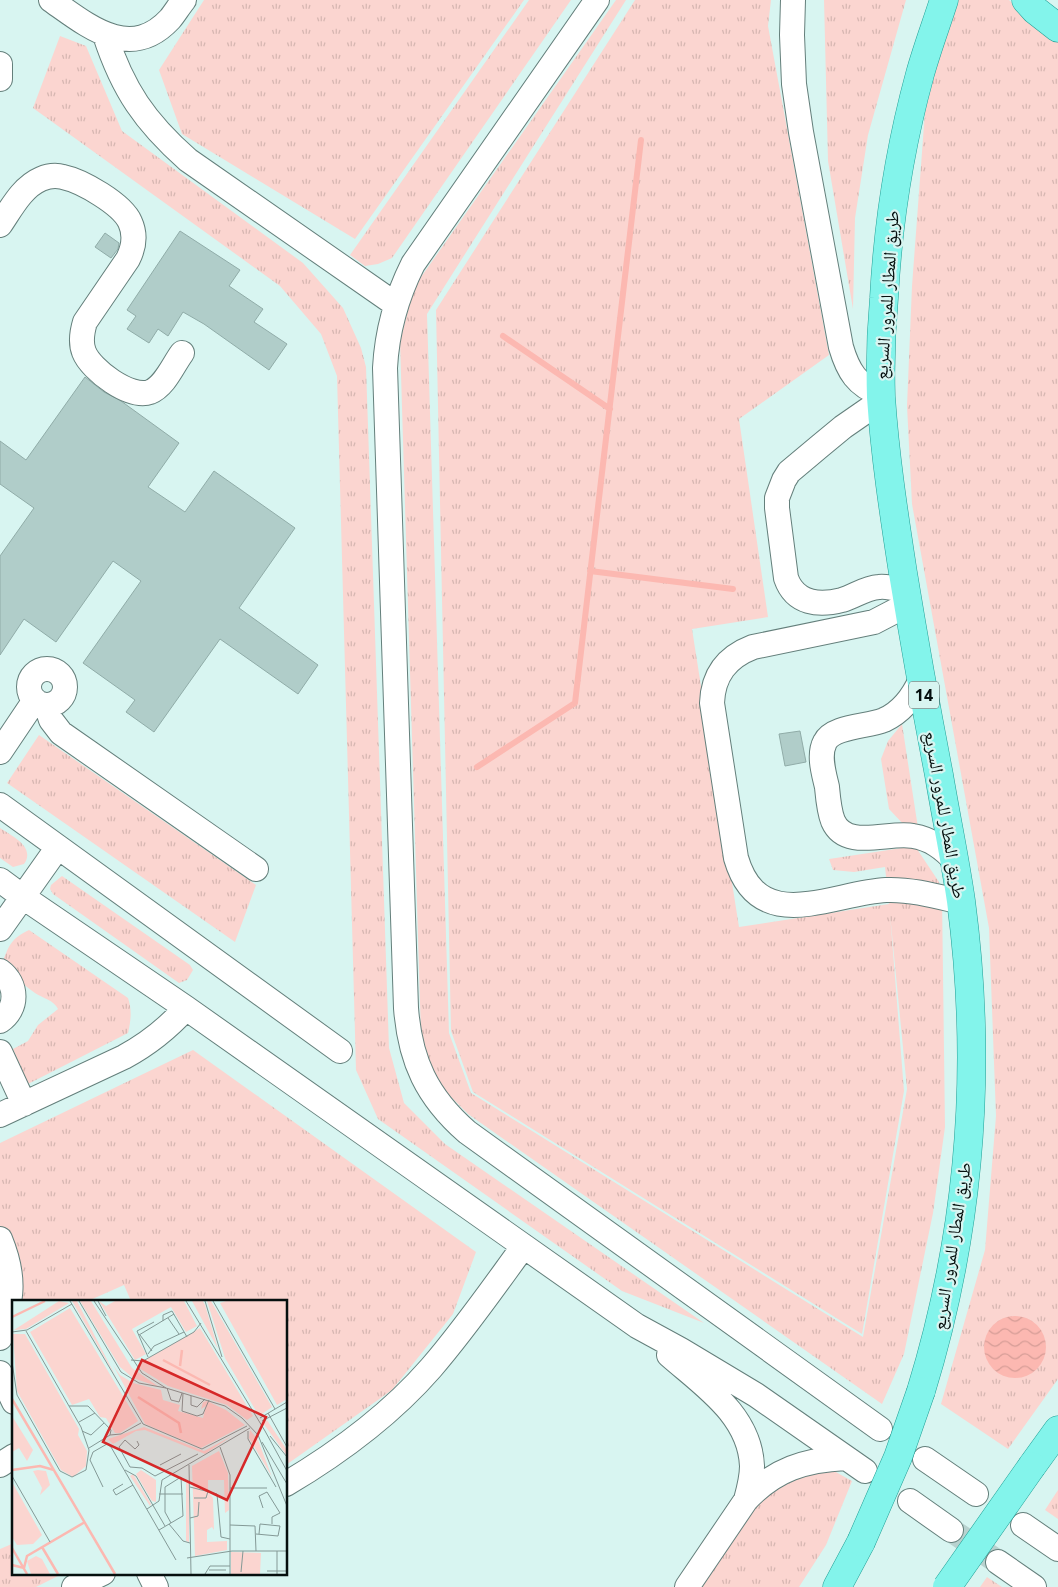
<svg xmlns="http://www.w3.org/2000/svg" width="1058" height="1587" font-family="'Noto Sans','Noto Naskh Arabic',sans-serif">
  <style>
    .grass { fill: url(#grass-tufts) }
    .water { fill: url(#water-waves) }
    .lines { fill: none; stroke-linecap: round; stroke-linejoin: round }
    .stream { stroke: #fcb8b1; stroke-width: 6 }
    .building { fill: #b0cdc9; stroke: #90aca8 }
    .minor-tunnel { stroke: #b8d2cf; stroke-width: 24; stroke-dasharray: 24 12; stroke-linecap: butt }
    .minor-casing { stroke: #647f7b; stroke-width: 26 }
    .major-casing { stroke: #219f95; stroke-width: 29 }
    .minor { stroke: #fff; stroke-width: 24 }
    .major { stroke: #83f4eb; stroke-width: 28 }
    .major-bridge-casing { stroke: #219f95; stroke-width: 29; stroke-linecap: butt }
    .major-bridge { stroke: #83f4eb; stroke-width: 28 }
    .labels { text-anchor: middle; stroke-width: 4.5; stroke-linejoin: round; paint-order: stroke }
    .shield { fill: #d8f5f1; stroke: #445452; stroke-width: 1 }
    .shield-label { font-size: 16px; font-weight: bold; fill: #050f0e }
    .street-label { font-size: 18px; fill: #050f0e; stroke: #d8f5f1 }
    .inset-river { fill: none; stroke: #fcb8b1; stroke-width: 2.5 }
    .inset-road { fill: none; stroke: #849996; stroke-width: 1 }
    .view { fill: #d62828; fill-opacity: 0.15; stroke: #d62828; stroke-width: 2.5 }
    .inset-edge { fill: none; stroke: #050f0e; stroke-width: 2.5 }
  </style>
  <defs>
    <pattern id="grass-tufts" width="24" height="20" patternUnits="userSpaceOnUse" patternTransform="scale(1.25)"><rect width="24" height="20" fill="#fbd5d0"/><path d="M3 7l-1-3M5 7V3M7 7l1-3M15 17l-1-3M17 17v-4M19 17l1-3" fill="none" stroke="#d6b6b1"/></pattern>
    <pattern id="water-waves" width="16" height="10" patternUnits="userSpaceOnUse" patternTransform="scale(1.25)"><rect width="16" height="10" fill="#fcb8b1"/><path d="M0 5q4-4 8 0t8 0" fill="none" stroke="#d69d97"/></pattern>
  </defs>
  <rect width="100%" height="100%" fill="#d8f5f1"/>
  <path class="grass" d="M204 0H524L355 239 182 134 159 70Z
    M529 0H571L392 258 378 264 365 266 350 255Z
    M616 0H626L427 314 449 1033 471 1093 863 1337 907 1089 890 914 904 1091 862 1334 473 1092 451 1031 436 310 635 0H771L768 26 829 355 739 419 768 617 692 629 739 927 889 904 885 867 854 872 833 870 829 859 915 846 939 882 942 896 945 1127 933 1213 904 1354 882 1404 468 1114 443 1089 432 1074 421 1036 400 341 414 287Z
    M824 0H906L868 135 855 218 853 309 828 161Z
    M955 0H1009L1032 22 1058 41V1379L1008 1449 941 1404 985 1250 996 1116 989 928 912 504 907 406 912 286 925 112 950 12Z
    M60 36 86 46 122 131 303 263 343 308 361 348 366 367 389 1048 404 1103 445 1144 704 1323 622 1291 378 1119 356 1070 337 376 321 334 280 286 33 108Z
    M902 724 918 828 905 826 889 809 881 759 888 741Z
    M39 735 256 885 235 942 7 783Z
    M0 828C12 836 36 847 24 864L13 867 0 858Z
    M62 876 190 965 193 970 187 980 179 983 53 894 50 889 51 885Z
    M29 930 128 998C132 1010 131 1020 128 1033L28 1084 13 1049 28 1041 38 1025 58 1009C54 1000 42 998 35 993 22 984 12 974 3 961 9 945 12 938 29 930Z
    M193 1050 476 1252 453 1314 392 1390 286 1465V1301H131L124 1285 88 1301H14L0 1338V1143Z
    M807 1471H834L852 1481 826 1545 799 1587H701L756 1505 768 1491Z
    M1058 1490V1519L1045 1510Z
    M14 1543V1573H64L36 1587H0V1549Z
    M987 1577 1002 1587H980Z"/>
  <path class="water" d="M984 1347a31 31 0 1 1 62 0a31 31 0 1 1-62 0Z"/>
  <g class="lines">
    <path class="stream" d="M503 336 610 409
      M590 571 733 589
      M477 767 575 703 641 140"/>
  </g>
  <path class="building" d="M180 231 240 270 229 286 263 309 254 322 287 344 269 370 204 324 183 312 168 336 158 329 149 343 127 329 136 316 127 310Z
    M105 233 119 243 118 249 111 258 95 247Z
    M85 377 104 392 121 401 179 443 148 487 185 512 214 471 295 528 239 608 318 665 298 694 220 639 154 732 126 712 135 700 83 663 141 581 113 561 56 642 24 619 0 655V556L34 508 0 484V441L26 460Z
    M800 731 806 762 785 766 779 734Z"/>
  <g class="lines">
    <path class="minor-tunnel" d="M951 1530 998 1562"/>
    <defs>
      <path id="minor" d="M51 0C88 26 130 62 170 19 175 13 179 6 184 0
        M597 0 413 264C396 298 387 330 385 368L406 1008C410 1061 427 1097 467 1132L880 1429
        M793 0 792 35 794 84 801 132 841 347C848 371 857 386 881 394
        M105 35C123 90 145 122 188 160L395 304
        M0 64V79
        M0 225C11 209 22 187 41 179 48 176 56 175 63 177 82 181 122 204 130 222 136 235 134 247 128 259L85 322C82 332 80 342 84 352 91 370 130 399 150 392 165 386 173 365 182 353
        M882 400 843 427 820 446 789 472 784 480 777 498V508L786 578C795 604 819 606 842 600 855 596 865 588 879 587 888 586 897 589 906 591
        M908 599 897 610 874 622 753 647C727 657 713 675 712 703L736 858C759 937 831 893 886 890 911 889 936 896 961 902
        M29 687a18 18 0 1 1 36 0a18 18 0 1 1-36 0Z
        M921 679C913 697 902 712 884 720 867 727 833 726 825 742 818 755 824 774 827 787 828 798 829 811 833 821 846 851 889 831 913 836 931 839 943 848 955 861
        M46 705 51 720 61 733 256 869
        M0 752 35 700
        M0 805 340 1051
        M0 880 23 897 186 1008 637 1326 681 1350 756 1395 865 1471
        M0 929 58 847
        M0 971C18 984 18 1009 0 1021
        M0 1052 24 1104
        M0 1115 124 1057C148 1044 168 1028 186 1008
        M0 1239C16 1278 12 1299 0 1338
        M669 1355C703 1385 750 1415 752 1466 752 1477 749 1489 746 1500
        M0 1373 14 1402
        M925 1459 976 1494
        M0 1465 14 1456
        M286 1484C340 1452 390 1415 431 1368 464 1330 493 1288 523 1247
        M910 1501 951 1530
        M1023 1525 1058 1549
        M998 1562 1034 1587
        M149 1573 156 1587
        M74 1587 103 1573
        M687 1587 746 1500C775 1469 805 1460 846 1458"/>
      <path id="major" d="M1026 0 1035 10 1058 28
        M921 1391C970 1232 983 1066 961 901 955 859 946 817 939 775 926 708 914 640 903 573 894 515 885 456 881 397 880 364 881 331 884 298 888 223 900 147 920 74 927 49 936 25 944 0
        M1032 1466 1058 1430
        M837 1587 861 1542"/>
    </defs>
    <use href="#minor" class="minor-casing"/>
    <use href="#major" class="major-casing"/>
    <use href="#minor" class="minor"/>
    <use href="#major" class="major"/>
    <defs>
      <path id="major-bridge" d="M861 1542 898 1457 921 1391
        M947 1587 1032 1466"/>
    </defs>
    <use href="#major-bridge" class="major-bridge-casing"/>
    <use href="#major-bridge" class="major-bridge"/>
  </g>
  <g class="labels">
    <rect class="shield" x="909" y="681.5" width="30" height="27" rx="4"/>
    <g class="shield-label">
      <text x="924" y="701">14</text>
    </g>
    <g class="street-label">
      <text transform="translate(887 295) rotate(-86)" y="6">طريق المطار للمرور السريع</text>
      <text transform="translate(945 815) rotate(80)" y="6">طريق المطار للمرور السريع</text>
      <text transform="translate(952 1246) rotate(-81)" y="6">طريق المطار للمرور السريع</text>
    </g>
  </g>
  <g transform="translate(12 1300)">
    <rect width="275" height="275" fill="#d8f5f1"/>
    <path d="M47 1 57 3 14 29 2 30ZM60 1H65L106 81ZM68 1H79L120 68 147 87 121 78 108 67ZM87 1 94 6 103 1H172L185 26 174 32 159 7 120 29 134 54 123 60ZM180 1H191L193 5 206 49ZM195 1H199L260 107 247 116 213 58ZM214 1H275V99L265 105 208 3ZM58 8 126 121 108 133H103L94 118 88 117 77 99 60 105 18 32ZM188 28 241 116 235 120 215 105 156 86 127 68 126 64ZM1 34H13L67 129 66 135 75 151 74 166 61 177 49 170 5 91ZM101 65 108 75 121 83 149 90 151 100 168 105 166 111 191 118 194 106 189 109 191 102 195 101 214 110 233 125 189 148 133 124ZM0 116 21 150 15 161 7 148 0 152ZM255 120 275 150V156L251 123ZM132 127 192 151 220 136 193 154 133 130 124 131 101 144 96 139ZM238 130 246 140 260 177 237 138ZM207 151 216 173 217 210 213 213 212 180H196V192L201 198 202 230 200 227 195 230V242L215 241V250L183 256 180 166ZM26 170 34 171 38 185 28 195 30 188 21 171ZM129 170 144 180V202L140 201 124 174ZM121 174 139 204 138 206 118 176ZM0 182 30 235 21 244 5 245 0 237ZM174 183H177V242L174 241ZM219 252 249 253 248 274H219ZM24 256 30 259 38 274H19L15 261Z" fill="#fbd5d0"/>
    <path class="inset-river" d="M0 17 33 1M151 60 198 85M168 66 170 50M126 97 167 123 169 133M0 99 103 274M0 170 28 166 42 170M30 247 46 274M0 248 15 274M0 265 12 268 15 256 73 222"/>
    <path class="inset-road" d="M58 1 131 124 190 149 235 126M67 1 109 72 127 83 154 88M82 1 130 73 154 88 213 106 230 118 246 135M86 1 94 16M174 1 253 131M193 1 210 57M201 1 263 109M156 18 167 34M151 21V15L160 11 175 37M0 32 15 30 60 4M127 35 162 14M128 35 140 51M136 54 142 46 172 32M136 57 125 31 142 22M119 60 131 61 182 32 189 23M0 62 5 95 48 171 60 177 74 170 77 150 69 127 14 31M155 88 159 100 167 102 170 93M171 93 170 111 185 116 191 114 197 100M179 96V105L185 107 193 99M57 106H76L99 130 98 135 77 148M256 113 275 147M248 118 275 102M250 121 275 108M67 122 83 113M70 131 79 135 92 123M236 131V139L264 187M253 131 275 171M98 135 109 134 129 123M246 135 275 206M258 136 275 157M125 141 127 145 123 149 113 140 107 147 118 167 130 168 143 176 186 154M250 142 275 184M208 147 218 175V274M148 165 169 154M177 165 179 274M113 170 124 176 153 226M0 176 38 242M111 184 101 190 104 195 121 185M91 187 78 160 81 152 95 144 99 147 164 260M178 187 205 194 209 237 218 239M218 188H255M147 194H171M182 198H194L196 191M251 208 247 196 255 192 268 213 260 217V224M135 209 147 201 150 180 238 128M178 218 186 216 187 202M157 224 171 241 178 243M218 225 243 226 244 251M147 230 169 217 171 216 169 177 153 187V212L159 223M244 234 266 236 268 226 248 224 247 234M175 258 220 251H275M197 270H214M255 271H274M229 272 231 251M193 274 198 266H218M265 274V251"/>
    <path class="view" d="M130 60 254 117 215 200 91 142Z"/>
    <rect width="275" height="275" class="inset-edge"/>
  </g>
</svg>
